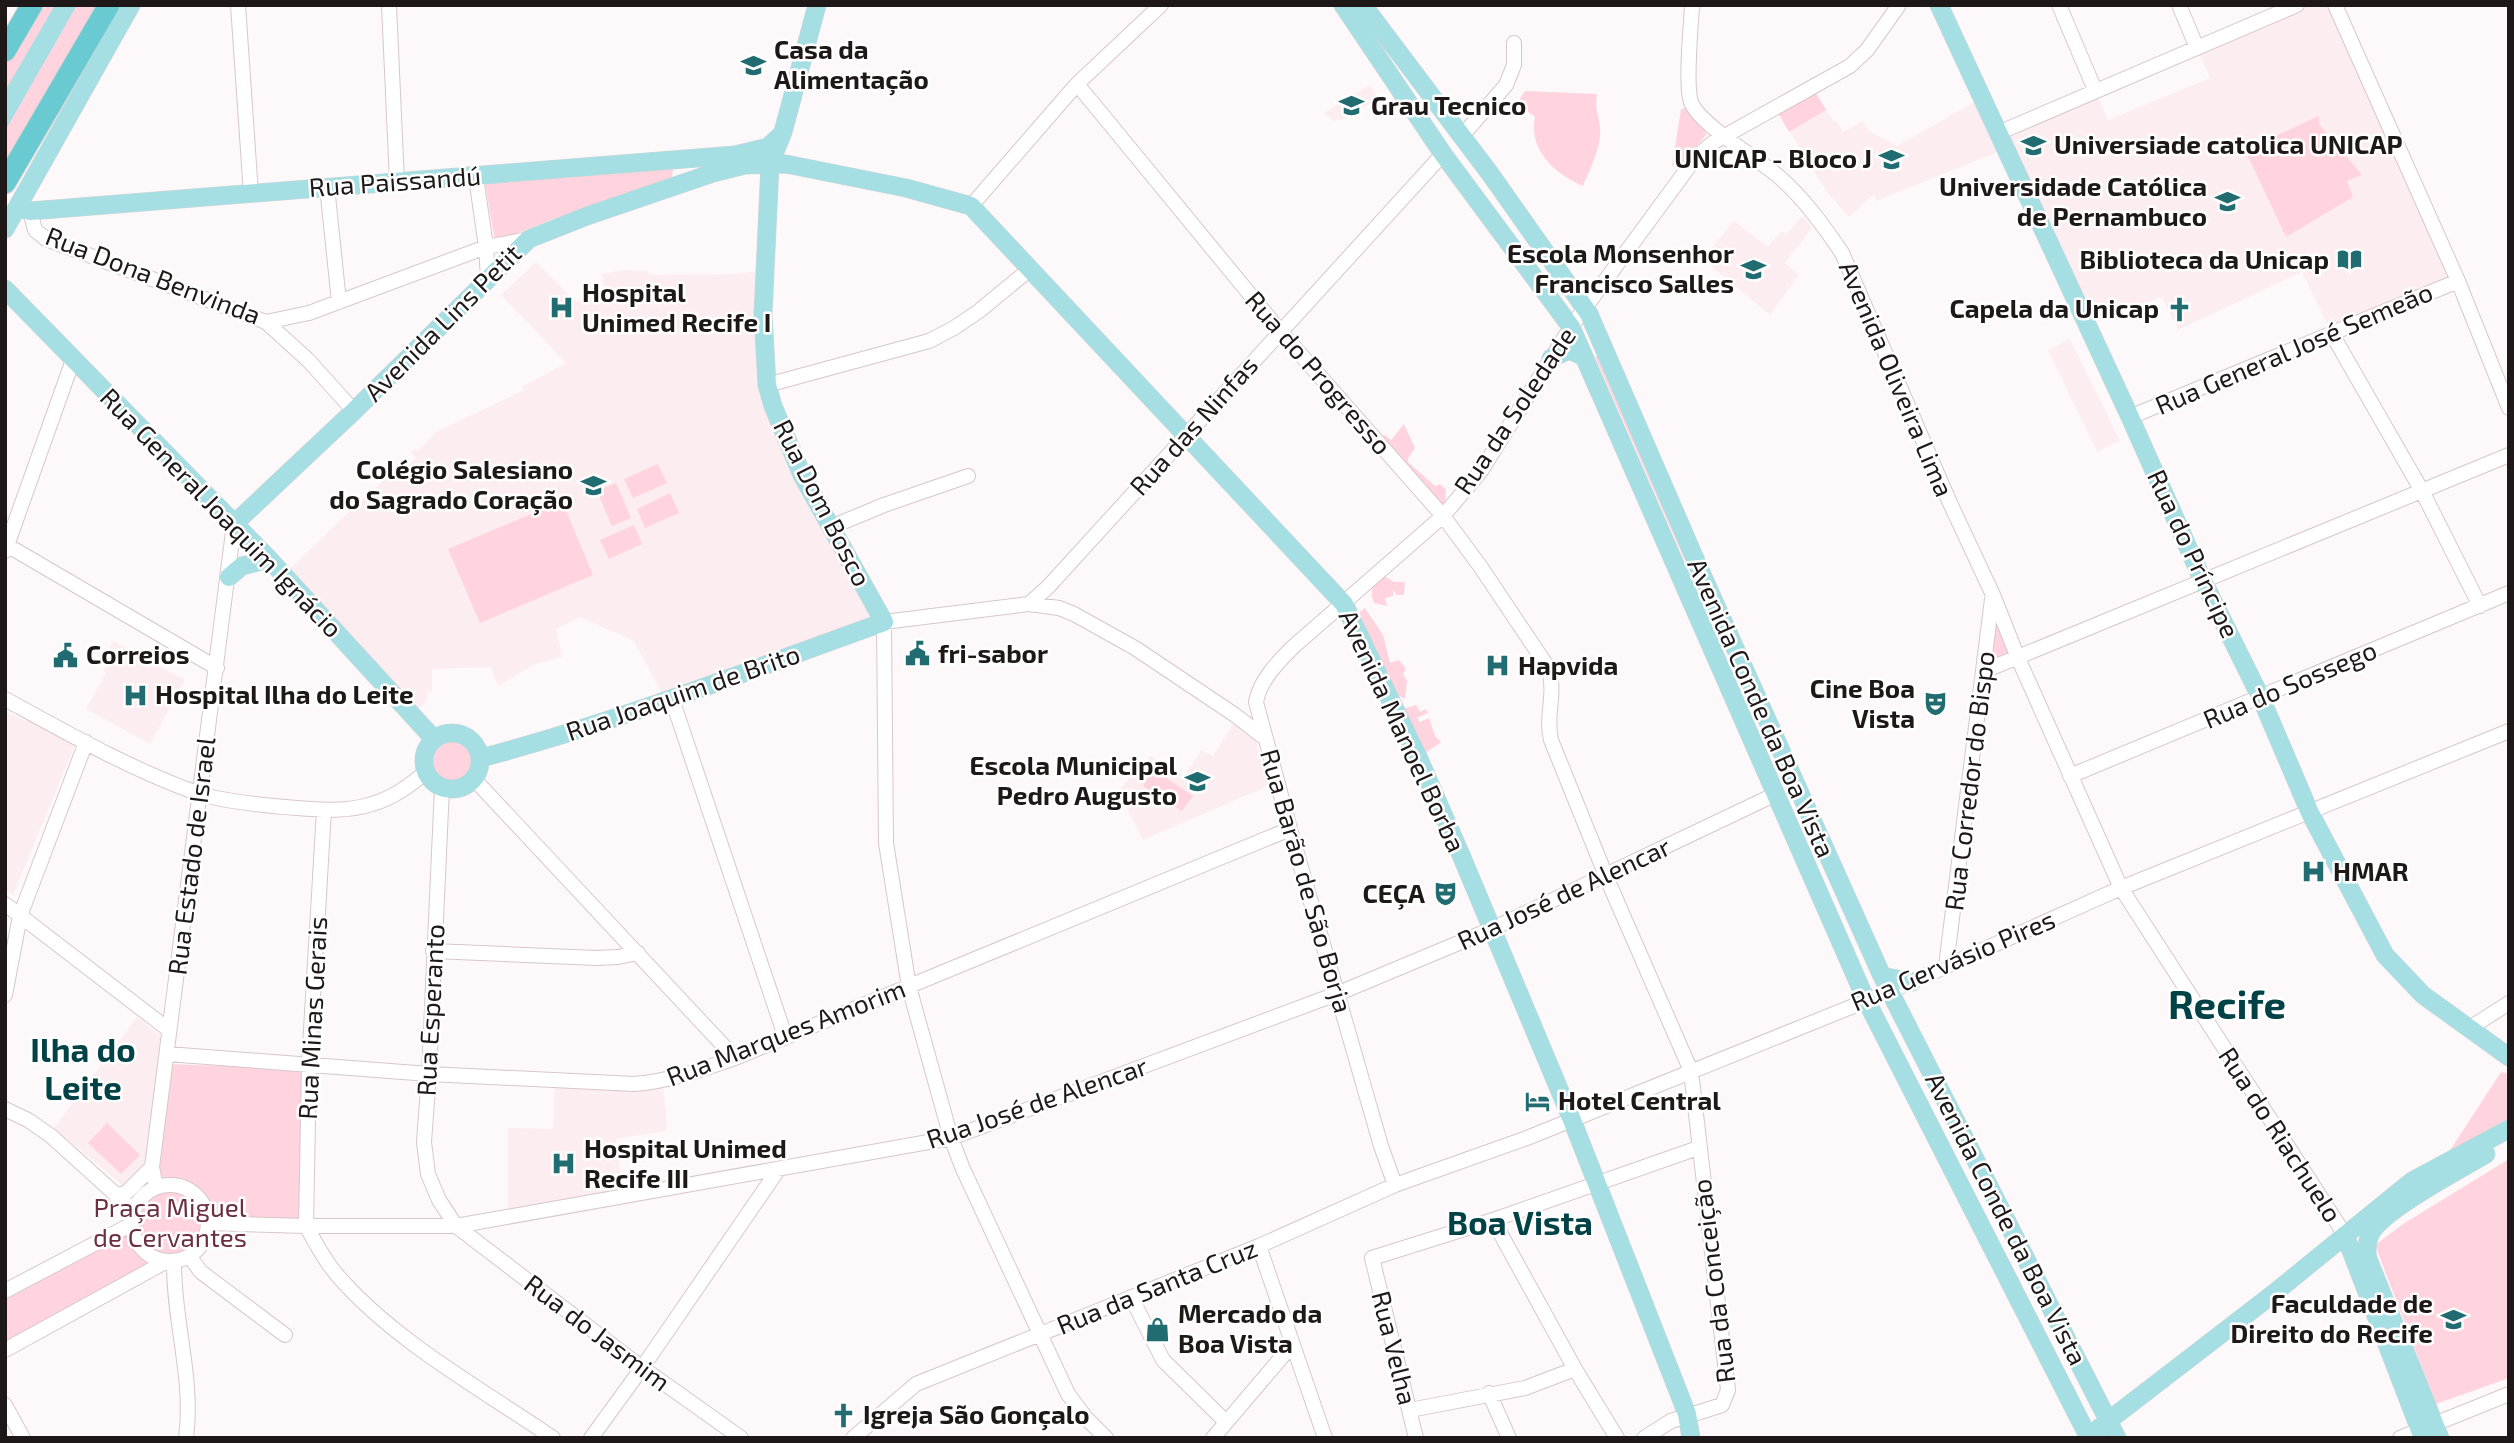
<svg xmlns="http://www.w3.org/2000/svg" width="2514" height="1443" font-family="'Exo 2',sans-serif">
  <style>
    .built { fill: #fcedf0 }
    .green { fill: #ffd4de }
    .water { fill: #a6dfe3 }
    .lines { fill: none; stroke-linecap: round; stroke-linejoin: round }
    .minor-casing { stroke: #d7c7ca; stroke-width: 16 }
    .major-casing { stroke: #d6d5d6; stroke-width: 19 }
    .highway-casing { stroke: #d6d5d6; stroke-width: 23 }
    .minor { stroke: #fff; stroke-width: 14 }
    .major { stroke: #a6dfe3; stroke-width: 18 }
    .highway { stroke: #6acad1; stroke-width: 21 }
    .labels { text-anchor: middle; stroke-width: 5; stroke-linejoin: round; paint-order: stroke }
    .poi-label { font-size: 26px; font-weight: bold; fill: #1e1819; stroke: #fff; text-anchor: start }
    .street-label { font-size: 26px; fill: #1e1819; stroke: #fff }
    .park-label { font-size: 26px; fill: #6c2f41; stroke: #fff }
    .district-label { font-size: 33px; font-weight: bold; fill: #004246; stroke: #fff }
    .town-label { font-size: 40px; font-weight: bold; fill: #004246; stroke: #fff }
  </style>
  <rect width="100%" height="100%" fill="#fdf9fa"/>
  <path class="built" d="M2297 5H2335L2458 281 2332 334 2302 272 2178 330 2162 297 2087 325 1998 133 2095 90 2108 120 2210 78 2197 48Z
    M1370 85 1378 99 1341 121 1338 119 1334 121 1324 113Z
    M1816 93 1834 122 1837 121 1843 132 1863 121 1868 130 1897 146 1976 101 2000 151 1876 201 1874 194 1849 217 1827 192 1778 113Z
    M1803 216 1812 228 1785 263 1799 275 1770 315 1703 259 1734 221 1768 247 1781 231 1786 234Z
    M536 262 576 302 606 292 601 274 623 270 649 271V275H654L736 274 766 270 767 385 884 622 666 701 634 641 580 617 556 629 562 657 533 665 498 686 491 667 432 669V691L427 692V701L412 715 284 575 366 495 368 497 400 461 404 468 416 458 411 452 414 450 418 451 436 432 524 390 522 387 566 363 501 295Z
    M2070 339 2120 441 2097 452 2048 350Z
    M113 641 185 680 150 744 86 709 106 673 103 671 106 667 109 668 113 660 106 655Z
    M5 711 25 721 28 719 75 745 13 895 5 889Z
    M1234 722 1254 735 1268 786 1143 840 1118 791 1150 756 1185 776 1201 750 1213 756Z
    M137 1017 164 1039 145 1173 133 1194 54 1128Z
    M555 1085 663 1087 667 1124 666 1131 616 1139 623 1190 508 1209V1128L553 1129Z"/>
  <path class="green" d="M32 5H109L5 183V51Z
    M1525 91 1597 94C1595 110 1598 113 1600 127 1602 146 1590 169 1583 186 1555 174 1528 150 1535 117L1517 103Z
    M1816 93 1826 110 1789 132 1778 113Z
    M1685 108 1707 134 1682 163 1672 166 1681 109Z
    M2319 116V124L2362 175 2347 181 2353 197 2286 237 2245 150Z
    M673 168 672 178 556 218 503 239H495L494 236 485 183Z
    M1598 355 1688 562 1685 561 1595 357Z
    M1404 424 1415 448 1408 458V462L1435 486 1440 484 1446 490 1445 506 1441 510 1379 438 1385 435 1391 440Z
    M658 464 667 483 633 498 624 479Z
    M616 483 631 518 612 526 597 491Z
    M670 493 679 513 645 528 637 509Z
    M562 501 593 575 480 623 448 549Z
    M634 525 642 544 609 559 600 540Z
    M1383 575 1394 582H1405L1404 595H1397L1393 589V596L1385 598 1387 606 1374 603C1369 589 1372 584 1383 575Z
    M1993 595 2018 658 1984 671Z
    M1365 608 1383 635 1390 663 1399 660 1406 669 1403 674 1407 681 1405 699 1395 694 1354 616Z
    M1416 705 1420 712 1426 709 1428 713 1417 718 1420 722 1429 718 1435 736 1441 742 1427 752 1421 750 1403 709Z
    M430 762a22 22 0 1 1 44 0a22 22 0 1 1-44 0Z
    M1153 769 1193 796 1182 811 1143 786Z
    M168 1064 308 1069 305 1224 210 1222C205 1195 186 1179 158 1185L154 1170Z
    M2501 1072 2506 1073 2509 1079V1128L2447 1155Z
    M107 1123 140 1155 121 1174 88 1143Z
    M2509 1159V1378L2436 1404 2375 1245 2403 1224Z
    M134 1223a36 36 0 1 1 72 0a36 36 0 1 1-72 0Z
    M130 1227C134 1246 144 1253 160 1262L5 1347V1295Z"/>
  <path class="water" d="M55 5H77L5 131V91Z"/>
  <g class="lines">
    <defs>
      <path id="minor" d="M238 5 251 194
        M389 5 397 182
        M1692 5C1691 27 1685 85 1691 102 1698 123 1758 159 1777 175 1803 197 1823 225 1842 253L1950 503 1993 595 2018 658 2121 888 2345 1235
        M2059 5 2095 90
        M2179 5 2197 48
        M2335 5 2458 281 2509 408
        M1077 84 1280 331 1443 516 1480 566 1549 669C1556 696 1545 715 1551 740L1608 881 1691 1071 1728 1390 1722 1405 1671 1421 1644 1438
        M1998 133 2297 5
        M1462 136 1506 85 1514 65V43
        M476 177 486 247 488 278
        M327 186 339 302
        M971 206 1077 84 1161 5
        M30 211 35 230 46 239 266 322 309 313 486 247 529 239
        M266 322 308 360 354 411
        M2332 334 2422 491 2480 606
        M767 385 929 341 954 328 979 311 1030 269
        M2130 417 2458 281
        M831 527 884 505 968 476
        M5 544 217 668
        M5 551 73 360
        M1029 604 1048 587 1443 154
        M1984 671 2509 455
        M5 699C67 733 130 769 197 793 221 801 271 806 297 808 321 810 348 812 372 804 393 798 409 786 426 772
        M672 699 785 1036
        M2070 776 2509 593
        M474 779 735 1058
        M442 787 429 1074 424 1142 428 1174 439 1200 456 1226 637 1364 741 1438
        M5 904 169 1030
        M433 951 597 958 618 957 638 953
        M1946 966 1992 599
        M5 995 20 916 86 742
        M2468 1029 2509 1003
        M167 1054 429 1074 634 1084C670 1081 701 1070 735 1058L1290 829
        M5 1109 28 1120 51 1136 134 1211
        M1395 1185 1381 1146 1290 829 1256 702C1260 680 1278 662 1293 647L1443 516 1481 471 1571 327 1696 157 1714 142 1850 66 1867 50 1899 5
        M132 1223a38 38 0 1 1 76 0a38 38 0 1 1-76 0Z
        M156 1187 152 1167 234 524
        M116 1196 127 1192 152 1167
        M1493 1220 1575 1369 1617 1438
        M208 1223 306 1226H456L951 1138 1339 993 1492 929 1776 794
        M306 1226 309 1064 324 810
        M306 1226C316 1243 325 1262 338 1276 394 1341 483 1390 553 1438
        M1259 1246 1325 1438
        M189 1256 201 1272 285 1335
        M174 1261C173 1320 194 1378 186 1438
        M5 1291 132 1224
        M1131 1297 1163 1360 1226 1422
        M5 1350 167 1261
        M1489 1393 1509 1438
        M5 1405 23 1438
        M1410 1410 1525 1388 1575 1369
        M591 1438 642 1368 778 1170
        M853 1438 916 1384 1259 1246 1395 1185 1527 1138 1893 990 2121 888 2509 731
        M1106 1438 1086 1418 1068 1394 963 1169 951 1138 909 987 886 843 884 622 1029 604 1059 608 1074 614 1135 648 1235 715 1266 739
        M1213 1438 1292 1345
        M1416 1438 1372 1258 1493 1220 1698 1148
        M2400 1438 2509 1394"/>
      <path id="major" d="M1343 5 1443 154 1571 327 1866 1000 2089 1438
        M1363 5 1491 175 1589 314 1696 561 1882 976 2117 1438
        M1939 5 2130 417 2203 581 2261 698 2310 813 2385 955 2423 995 2509 1057
        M17 208 30 211 735 155 768 147 781 135
        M5 229 131 5
        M5 289 269 559 434 739
        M1551 358 1570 350 1584 357
        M234 524 354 411 529 239 587 216 713 173 745 165 786 164 906 188 971 206 1344 604 1419 759 1461 855 1572 1120 1687 1414 1691 1438
        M229 577 242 566 269 559
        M424 761a28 28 0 1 1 56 0a28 28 0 1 1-56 0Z
        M481 758C618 722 750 670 884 622L802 475 773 406 767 385 763 315 770 164 783 132 817 5
        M1882 976 1912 982
        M2345 1235 2423 1438
        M2099 1428 2273 1294 2412 1181 2509 1129
        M2440 1438 2368 1259C2366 1250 2366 1242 2371 1233 2383 1210 2461 1169 2486 1154"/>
      <path id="highway" d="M5 51 32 5
        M5 183 109 5"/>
    </defs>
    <use href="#minor" class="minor-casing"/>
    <use href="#major" class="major-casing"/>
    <use href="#highway" class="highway-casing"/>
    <use href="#minor" class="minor"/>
    <use href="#major" class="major"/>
    <use href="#highway" class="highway"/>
  </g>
  <defs>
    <symbol id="school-bare" viewBox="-9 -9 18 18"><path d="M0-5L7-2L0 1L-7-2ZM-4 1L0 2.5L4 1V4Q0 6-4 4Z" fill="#206c71" stroke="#fff" stroke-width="2.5" paint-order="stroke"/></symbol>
    <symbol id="university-bare" viewBox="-9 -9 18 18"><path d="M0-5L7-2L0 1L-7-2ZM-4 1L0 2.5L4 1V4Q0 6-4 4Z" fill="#206c71" stroke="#fff" stroke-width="2.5" paint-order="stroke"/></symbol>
    <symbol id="library-bare" viewBox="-9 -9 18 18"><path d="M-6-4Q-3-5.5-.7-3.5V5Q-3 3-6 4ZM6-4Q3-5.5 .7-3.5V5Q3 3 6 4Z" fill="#206c71" stroke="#fff" stroke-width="2.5" paint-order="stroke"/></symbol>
    <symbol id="hospital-bare" viewBox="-9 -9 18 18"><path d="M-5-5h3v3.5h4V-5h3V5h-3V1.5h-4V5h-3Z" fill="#206c71" stroke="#fff" stroke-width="2.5" paint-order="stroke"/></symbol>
    <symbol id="church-bare" viewBox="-9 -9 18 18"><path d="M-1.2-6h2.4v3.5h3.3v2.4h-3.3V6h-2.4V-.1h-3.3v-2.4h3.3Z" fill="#206c71" stroke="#fff" stroke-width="2.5" paint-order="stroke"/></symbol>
    <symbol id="civic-bare" viewBox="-9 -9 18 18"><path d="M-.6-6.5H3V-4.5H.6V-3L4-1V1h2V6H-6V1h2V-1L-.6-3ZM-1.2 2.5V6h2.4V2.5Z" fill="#206c71" stroke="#fff" stroke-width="2.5" paint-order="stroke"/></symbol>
    <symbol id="theatre-bare" viewBox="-9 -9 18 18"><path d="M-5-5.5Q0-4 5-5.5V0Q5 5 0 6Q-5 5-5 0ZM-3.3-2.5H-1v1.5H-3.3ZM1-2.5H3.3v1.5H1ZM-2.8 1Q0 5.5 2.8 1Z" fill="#206c71" stroke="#fff" stroke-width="2.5" paint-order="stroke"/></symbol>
    <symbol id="hotel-bare" viewBox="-9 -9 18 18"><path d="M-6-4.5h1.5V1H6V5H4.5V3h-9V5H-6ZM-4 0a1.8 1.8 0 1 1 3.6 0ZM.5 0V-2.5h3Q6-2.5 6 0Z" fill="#206c71" stroke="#fff" stroke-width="2.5" paint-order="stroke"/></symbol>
    <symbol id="shop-bare" viewBox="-9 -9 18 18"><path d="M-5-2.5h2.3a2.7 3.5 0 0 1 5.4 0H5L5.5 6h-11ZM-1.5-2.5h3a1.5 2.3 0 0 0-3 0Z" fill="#206c71" stroke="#fff" stroke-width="2.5" paint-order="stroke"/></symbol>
  </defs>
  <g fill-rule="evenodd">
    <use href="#school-bare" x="736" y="48" width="35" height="35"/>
    <use href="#university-bare" x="1334" y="88" width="35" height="35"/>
    <use href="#university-bare" x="2016" y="128" width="35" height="35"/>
    <use href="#university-bare" x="1874" y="142" width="35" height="35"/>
    <use href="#university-bare" x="2210" y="184" width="35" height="35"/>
    <use href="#library-bare" x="2332" y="242" width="35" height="35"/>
    <use href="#school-bare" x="1736" y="252" width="35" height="35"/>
    <use href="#hospital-bare" x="544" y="290" width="35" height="35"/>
    <use href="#church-bare" x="2162" y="292" width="35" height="35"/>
    <use href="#school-bare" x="576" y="468" width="35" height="35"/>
    <use href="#civic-bare" x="900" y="636" width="35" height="35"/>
    <use href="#civic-bare" x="48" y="638" width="35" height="35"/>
    <use href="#hospital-bare" x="1480" y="648" width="35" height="35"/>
    <use href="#hospital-bare" x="118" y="678" width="35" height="35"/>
    <use href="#theatre-bare" x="1918" y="686" width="35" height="35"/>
    <use href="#school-bare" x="1180" y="764" width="35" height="35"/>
    <use href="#hospital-bare" x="2296" y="854" width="35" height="35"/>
    <use href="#theatre-bare" x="1428" y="876" width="35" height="35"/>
    <use href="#hotel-bare" x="1520" y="1084" width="35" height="35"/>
    <use href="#hospital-bare" x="546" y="1146" width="35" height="35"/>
    <use href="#university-bare" x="2436" y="1302" width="35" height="35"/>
    <use href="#shop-bare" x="1140" y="1312" width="35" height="35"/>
    <use href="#church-bare" x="826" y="1398" width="35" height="35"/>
  </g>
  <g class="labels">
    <g class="poi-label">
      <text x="774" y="59">Casa da<tspan x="774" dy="30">Alimentação</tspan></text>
      <text x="1371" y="115">Grau Tecnico</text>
      <text x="2054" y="154">Universiade catolica UNICAP</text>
      <text x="1872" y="168" text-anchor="end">UNICAP - Bloco J</text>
      <text x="2207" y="196" text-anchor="end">Universidade Católica<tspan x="2207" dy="30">de Pernambuco</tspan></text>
      <text x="1734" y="263" text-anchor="end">Escola Monsenhor<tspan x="1734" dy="30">Francisco Salles</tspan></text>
      <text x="2329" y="269" text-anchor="end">Biblioteca da Unicap</text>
      <text x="582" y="302">Hospital<tspan x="582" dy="30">Unimed Recife I</tspan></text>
      <text x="2159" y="318" text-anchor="end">Capela da Unicap</text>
      <text x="573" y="479" text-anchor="end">Colégio Salesiano<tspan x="573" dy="30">do Sagrado Coração</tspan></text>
      <text x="938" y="663">fri-sabor</text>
      <text x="86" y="664">Correios</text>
      <text x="1518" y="675">Hapvida</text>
      <text x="1915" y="698" text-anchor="end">Cine Boa<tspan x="1915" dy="30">Vista</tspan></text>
      <text x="155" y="704">Hospital Ilha do Leite</text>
      <text x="1177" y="775" text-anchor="end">Escola Municipal<tspan x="1177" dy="30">Pedro Augusto</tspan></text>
      <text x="2333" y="881">HMAR</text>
      <text x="1425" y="903" text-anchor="end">CEÇA</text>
      <text x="1558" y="1110">Hotel Central</text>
      <text x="584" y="1158">Hospital Unimed<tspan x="584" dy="30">Recife III</tspan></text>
      <text x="2433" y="1313" text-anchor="end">Faculdade de<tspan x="2433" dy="30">Direito do Recife</tspan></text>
      <text x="1178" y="1323">Mercado da<tspan x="1178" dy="30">Boa Vista</tspan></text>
      <text x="863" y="1424">Igreja São Gonçalo</text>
    </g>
    <g class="street-label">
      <text transform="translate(395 182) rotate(-4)" y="9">Rua Paissandú</text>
      <text transform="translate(153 276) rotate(21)" y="9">Rua Dona Benvinda</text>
      <text transform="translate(443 323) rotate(-45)" y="9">Avenida Lins Petit</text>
      <text transform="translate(2294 349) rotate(-23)" y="9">Rua General José Semeão</text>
      <text transform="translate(1318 373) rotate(49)" y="9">Rua do Progresso</text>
      <text transform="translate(1896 379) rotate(67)" y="9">Avenida Oliveira Lima</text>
      <text transform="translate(1515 411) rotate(-56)" y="9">Rua da Soledade</text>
      <text transform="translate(1194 426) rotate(-48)" y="9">Rua das Ninfas</text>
      <text transform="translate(822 503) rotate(63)" y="9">Rua Dom Bosco</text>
      <text transform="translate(221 513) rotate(46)" y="9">Rua General Joaquim Ignácio</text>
      <text transform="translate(2193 554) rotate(65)" y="9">Rua do Príncipe</text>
      <text transform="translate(2290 685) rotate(-23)" y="9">Rua do Sossego</text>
      <text transform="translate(683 693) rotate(-19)" y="9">Rua Joaquim de Brito</text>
      <text transform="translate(1761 708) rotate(66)" y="9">Avenida Conde da Boa Vista</text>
      <text transform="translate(1402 731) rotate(65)" y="9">Avenida Manoel Borba</text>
      <text transform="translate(1970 781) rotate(-83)" y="9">Rua Corredor do Bispo</text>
      <text transform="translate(192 856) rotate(-83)" y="9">Rua Estado de Israel</text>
      <text transform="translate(1306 881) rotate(74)" y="9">Rua Barão de São Borja</text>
      <text transform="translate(1564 894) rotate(-25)" y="9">Rua José de Alencar</text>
      <text transform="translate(1953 961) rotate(-23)" y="9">Rua Gervásio Pires</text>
      <text transform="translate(431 1010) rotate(-87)" y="9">Rua Esperanto</text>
      <text transform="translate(313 1018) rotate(-87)" y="9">Rua Minas Gerais</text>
      <text transform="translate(786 1033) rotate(-21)" y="9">Rua Marques Amorim</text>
      <text transform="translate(1037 1103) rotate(-19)" y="9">Rua José de Alencar</text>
      <text transform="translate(2280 1135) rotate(57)" y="9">Rua do Riachuelo</text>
      <text transform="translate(2006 1219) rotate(63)" y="9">Avenida Conde da Boa Vista</text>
      <text transform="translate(1714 1281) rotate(-97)" y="9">Rua da Conceição</text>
      <text transform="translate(1157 1287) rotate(-22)" y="9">Rua da Santa Cruz</text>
      <text transform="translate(597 1333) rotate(37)" y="9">Rua do Jasmim</text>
      <text transform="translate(1394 1348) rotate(76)" y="9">Rua Velha</text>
    </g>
    <g class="park-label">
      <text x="170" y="1217">Praça Miguel<tspan x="170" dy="30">de Cervantes</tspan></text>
    </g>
    <g class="district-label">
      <text x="83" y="1062">Ilha do<tspan x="83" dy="38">Leite</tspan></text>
      <text x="1520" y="1235">Boa Vista</text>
    </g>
    <g class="town-label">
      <text x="2227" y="1019">Recife</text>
    </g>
  </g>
  <rect width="2514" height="1443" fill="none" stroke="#1e1819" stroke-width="14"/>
</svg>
